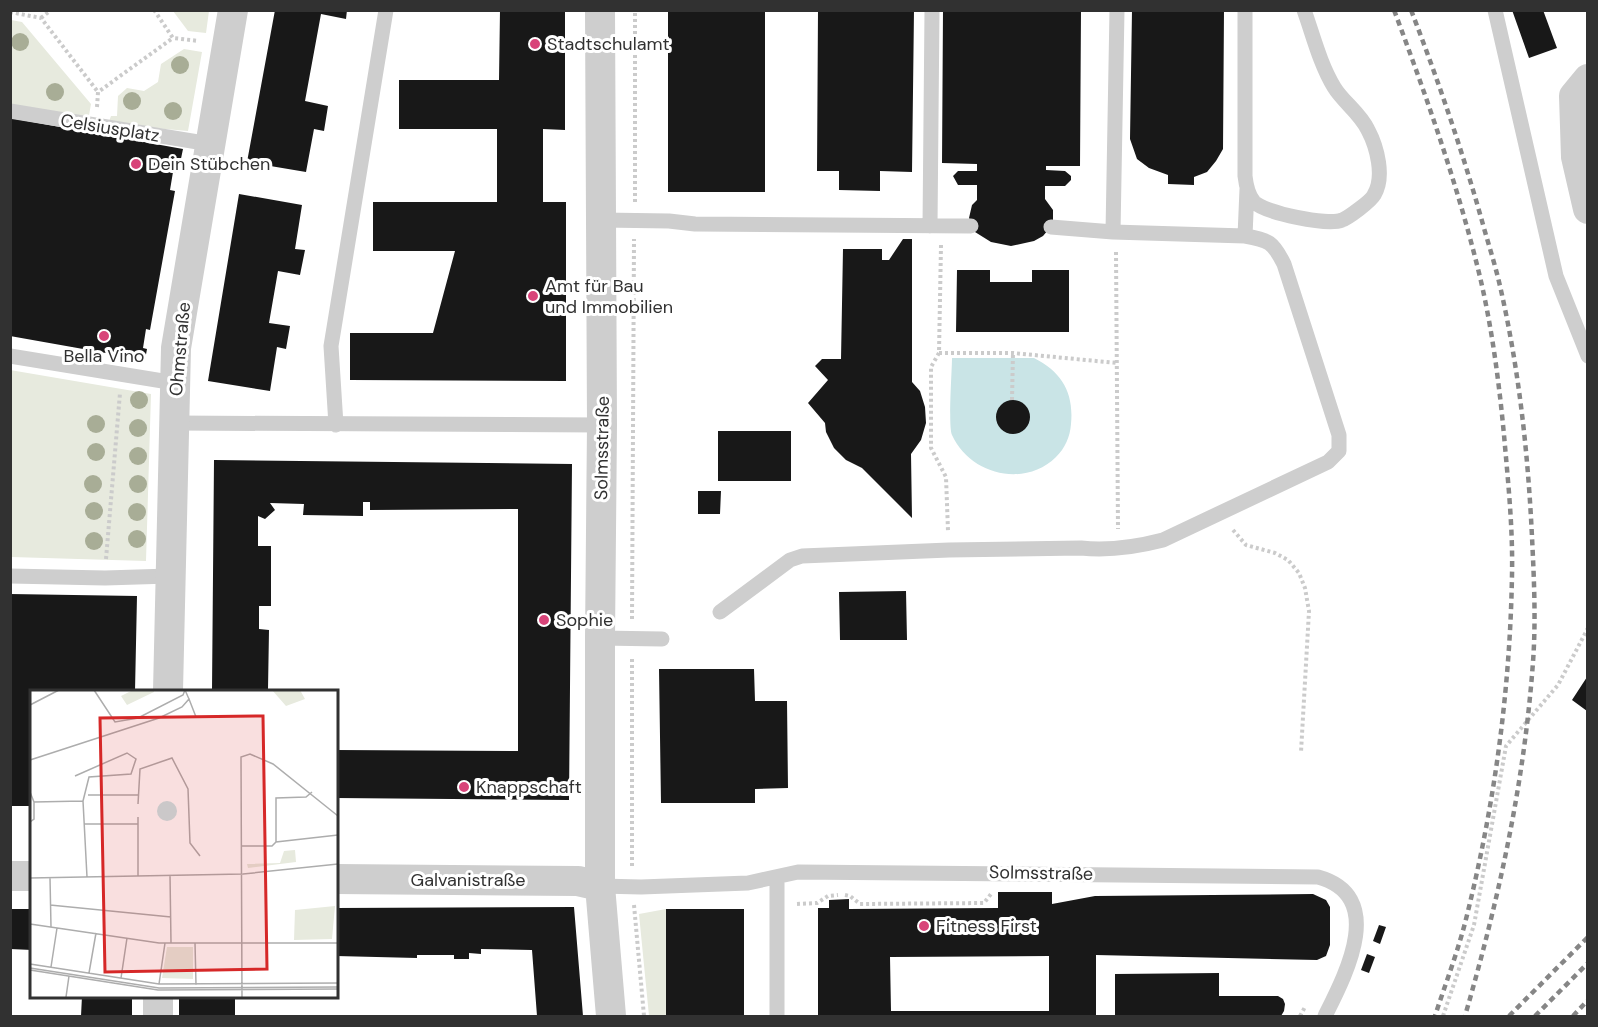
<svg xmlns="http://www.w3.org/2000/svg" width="1598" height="1027" font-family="'DM Sans',sans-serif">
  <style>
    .green { fill: #e7eade }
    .water { fill: #c9e4e6 }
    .building { fill: #181818; fill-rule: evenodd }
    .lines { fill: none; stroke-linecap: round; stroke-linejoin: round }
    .path { stroke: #cbcbcb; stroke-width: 4; stroke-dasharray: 3 3; stroke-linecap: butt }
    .service { stroke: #cecece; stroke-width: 15 }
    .minor { stroke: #cecece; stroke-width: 30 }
    .rail { stroke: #868686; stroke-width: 4.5; stroke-dasharray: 6 4.5; stroke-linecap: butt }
    .tree { fill: #a8ad96 }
    .poi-dot { fill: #d84479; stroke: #fff; stroke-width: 2 }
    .labels { text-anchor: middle; stroke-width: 6; stroke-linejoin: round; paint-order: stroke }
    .poi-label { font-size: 18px; fill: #313131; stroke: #fff; text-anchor: start }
    .street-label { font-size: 18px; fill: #313131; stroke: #fff }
    .inset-road { fill: none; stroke: #adadad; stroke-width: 1.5 }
    .view { fill: #d62828; fill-opacity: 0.15; stroke: #d62828; stroke-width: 3 }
    .inset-edge { fill: none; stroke: #313131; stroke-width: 3 }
  </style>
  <rect width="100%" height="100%" fill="#fff"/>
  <path class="green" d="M173 11H209L206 33 188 31Z
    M11 20 22 22 91 104 88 121 11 106Z
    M184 49 202 52 188 131 108 124 111 116H117L118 96 127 88 144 91 158 82 161 64Z
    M10 370 151 394 146 561 11 557Z
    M666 909V1016H649L639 914Z"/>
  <path class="water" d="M952 358H1034C1062 372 1074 393 1071 424 1070 437 1065 448 1056 457 1025 488 970 475 952 435 948 426 952 371 952 358Z"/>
  <path class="building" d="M275 10H347L346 19 321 14 305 101 328 106 324 131 314 129 306 172 247 162Z
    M500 10H565V130L543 129V202H566V381L350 380V333H433L455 251H373V202H497V129H399V80H499Z
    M668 10H765V192H668Z
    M818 10H914L912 172 880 171V191L839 190V171H817Z
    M943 10H1081L1080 166H1046V170L1065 171 1071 176V180L1065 186H1045V199L1053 210V224L1043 236 1034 241 1011 246 991 242 975 232 969 218 972 205 977 200V185H958L953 176 958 171H977V164L942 163Z
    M1132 10H1224L1223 149 1216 161 1207 172 1194 177V185L1168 184V175L1149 168 1137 159 1130 139Z
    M1512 10H1543L1557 48 1529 58Z
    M10 118 183 149 178 173 173 172 170 190 175 191 150 330 146 329 143 348 147 349 145 360 10 336Z
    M239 194 302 205 295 249 305 250 300 275 278 271 269 323 290 326 286 349 277 347 270 391 208 381Z
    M903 239H912V382L920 391 925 407 926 423 921 440 911 454 912 518 862 468 846 460 834 448 826 432 825 423 808 403 828 380 815 366 822 359H841L843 249H882V260H889Z
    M957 270H990V282H1032V270H1069V332H956Z
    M996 417a17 17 0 1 1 34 0a17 17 0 1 1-34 0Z
    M718 431H791V481H718Z
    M214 460 572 464 569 800 336 798V750L518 751V509L370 510V502H363V516L303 515 304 504 270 503 275 510 265 519 258 516V546H271V606H259V629L269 630 268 689H258V691H212Z
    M698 491H721L720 514H698Z
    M906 591 907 640H840L839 592Z
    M10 594 137 596 135 691H32V806H10Z
    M659 669H754L755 701H787L788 788 755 789V803H661Z
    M1587 677V711L1572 700Z
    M998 892H1052V904L1095 896 1313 894 1326 900 1330 907V945L1326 956 1317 960 1096 955V1016H818V908H829V900L849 899V909L998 908ZM1049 956V1011H891L890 957Z
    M574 907 583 1016H537L532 950 481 949V954L469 953V959H454V955H417V958L336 956V908Z
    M10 909H32V950L10 949Z
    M666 909H744V1016H666Z
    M1379 925 1386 927 1380 944 1373 941Z
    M1367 954 1375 957 1369 973 1361 970Z
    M1219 973V996H1278L1283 999 1285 1004 1284 1011 1281 1016H1115V974Z
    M82 996H132V1016H81Z
    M179 996H235V1016H179Z"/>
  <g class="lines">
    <path class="path" d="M154 10 173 38 199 41
      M10 12 41 18 98 92
      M41 18 51 10
      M97 107 98 92 173 38
      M635 202V10
      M941 245 939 353 931 367V448L946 477 948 531
      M1116 252 1118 529
      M939 353H1013L1117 363
      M1012 400 1013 353
      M1233 530 1246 545 1275 553 1288 560 1299 573 1305 588 1309 611 1301 752
      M106 559 120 393
      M632 619 634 239
      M632 659V868
      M845 895 850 896 860 904 984 903 991 894
      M797 904 817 903 828 896 838 895
      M634 905 644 1016
      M1300 1016 1305 1007
      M1443 1016 1474 925 1506 746 1558 685 1588 628"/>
    <path class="service" d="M1245 10V176C1246 185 1248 195 1254 202 1265 213 1328 226 1342 220 1348 218 1371 201 1374 195 1385 177 1377 147 1368 130 1360 113 1343 102 1334 87 1320 64 1313 35 1304 10
      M1495 10 1556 276 1588 356
      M10 111 210 144
      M602 220 669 221 695 224 971 226
      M930 226 932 10
      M1113 232 1117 10
      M1245 236 1247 189
      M10 356 175 383
      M174 423 602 425
      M336 425 331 346 386 10
      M10 576 105 578 170 576
      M720 612 790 560 802 556 949 550 1081 548C1109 551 1136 547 1163 540L1328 462 1339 451V435L1284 264C1273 242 1269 240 1245 236L1113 232 1051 227
      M600 638 662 639
      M777 877V1016
      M600 886 641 887 748 883 798 872 1318 877C1387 896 1346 974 1325 1016"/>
    <path class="minor" d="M600 10 602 425 600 638V886L611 1016
      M1588 79 1574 96 1576 157 1588 209
      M168 691 176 348 233 10
      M10 876H32
      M336 879 578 881 600 886
      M158 1016V996"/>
    <path class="rail" d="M1394 10C1427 98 1458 186 1480 277 1492 328 1499 382 1504 435 1508 481 1513 528 1512 575 1510 692 1494 809 1465 923 1457 954 1445 985 1435 1016
      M1411 10C1438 80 1462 150 1482 221 1488 243 1495 264 1500 286 1519 369 1528 453 1532 537 1534 578 1536 621 1533 662 1524 785 1499 898 1465 1016
      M1509 1016 1588 937
      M1535 1016 1588 963
      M1573 1016 1588 1000"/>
  </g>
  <g class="tree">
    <circle cx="20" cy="42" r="9"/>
    <circle cx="180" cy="65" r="9"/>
    <circle cx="55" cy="92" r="9"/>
    <circle cx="132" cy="101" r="9"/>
    <circle cx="173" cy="111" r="9"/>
    <circle cx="139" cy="400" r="9"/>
    <circle cx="96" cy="424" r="9"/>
    <circle cx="138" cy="428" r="9"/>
    <circle cx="96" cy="452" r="9"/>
    <circle cx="138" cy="456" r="9"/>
    <circle cx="93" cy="484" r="9"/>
    <circle cx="138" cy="484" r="9"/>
    <circle cx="94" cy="511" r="9"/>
    <circle cx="137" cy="512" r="9"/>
    <circle cx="137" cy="539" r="9"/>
    <circle cx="94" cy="541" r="9"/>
  </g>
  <g class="poi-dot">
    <circle cx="535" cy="44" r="6"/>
    <circle cx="136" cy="164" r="6"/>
    <circle cx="533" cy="296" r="6"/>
    <circle cx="104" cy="336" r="6"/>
    <circle cx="544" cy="620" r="6"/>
    <circle cx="464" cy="787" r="6"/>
    <circle cx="924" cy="926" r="6"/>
  </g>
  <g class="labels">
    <g class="poi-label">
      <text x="547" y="50">Stadtschulamt</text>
      <text x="148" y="170">Dein Stübchen</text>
      <text x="545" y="292">Amt für Bau<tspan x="545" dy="21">und Immobilien</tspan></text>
      <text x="104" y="362" text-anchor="middle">Bella Vino</text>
      <text x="556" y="626">Sophie</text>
      <text x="476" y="793">Knappschaft</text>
      <text x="936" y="932">Fitness First</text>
    </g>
    <g class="street-label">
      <text transform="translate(110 128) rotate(9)" y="6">Celsiusplatz</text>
      <text transform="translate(180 349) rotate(-85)" y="6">Ohmstraße</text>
      <text transform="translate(602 448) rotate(-89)" y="6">Solmsstraße</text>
      <text transform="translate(1041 873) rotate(1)" y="6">Solmsstraße</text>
      <text x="468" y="886">Galvanistraße</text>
    </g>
  </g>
  <g transform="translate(30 690)">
    <rect width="308" height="308" fill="#fff"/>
    <path d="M103 0H124V2L97 15 91 6ZM242 0H270L275 9 256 16ZM265 160 266 172 218 178 217 174 250 173 254 161ZM137 257H163V289L132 288Z" fill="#e7eade"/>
    <path d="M305 216 302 249 264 250 265 220Z" fill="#e7eade"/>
    <path d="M127 121a10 10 0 1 1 20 0a10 10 0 1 1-20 0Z" fill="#c9e4e6"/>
    <path class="inset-road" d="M64 0 85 32 108 28 153 5 155 0M159 9 166 27M0 15 29 0M0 70 129 28 152 17 159 9 155 0M45 86 97 63 106 69 101 84 59 87 53 111M0 102 4 112 53 111 57 187M58 105H108M108 114 110 79 142 68 158 99 160 153 170 166M108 127V186M0 132 4 129V112M54 134H108M246 152V108L276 107 282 102M211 156H242L246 152 308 145M140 185 141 253M0 188 213 184 308 174M20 188 21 237M20 215 141 227M0 234 129 253H308M165 253 166 295M0 274 129 294 308 293M21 277 27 238M0 278 129 298 308 297M0 280 128 300 308 299M59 283 66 243M91 288 97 248M129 294 135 253M36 307 39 286M212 307 211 67 220 64 243 74 308 126"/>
    <path class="view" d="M233 26 237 279 75 282 70 28Z"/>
    <rect width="308" height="308" class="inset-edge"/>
  </g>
  <rect width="1598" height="1027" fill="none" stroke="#313131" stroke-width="24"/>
</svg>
